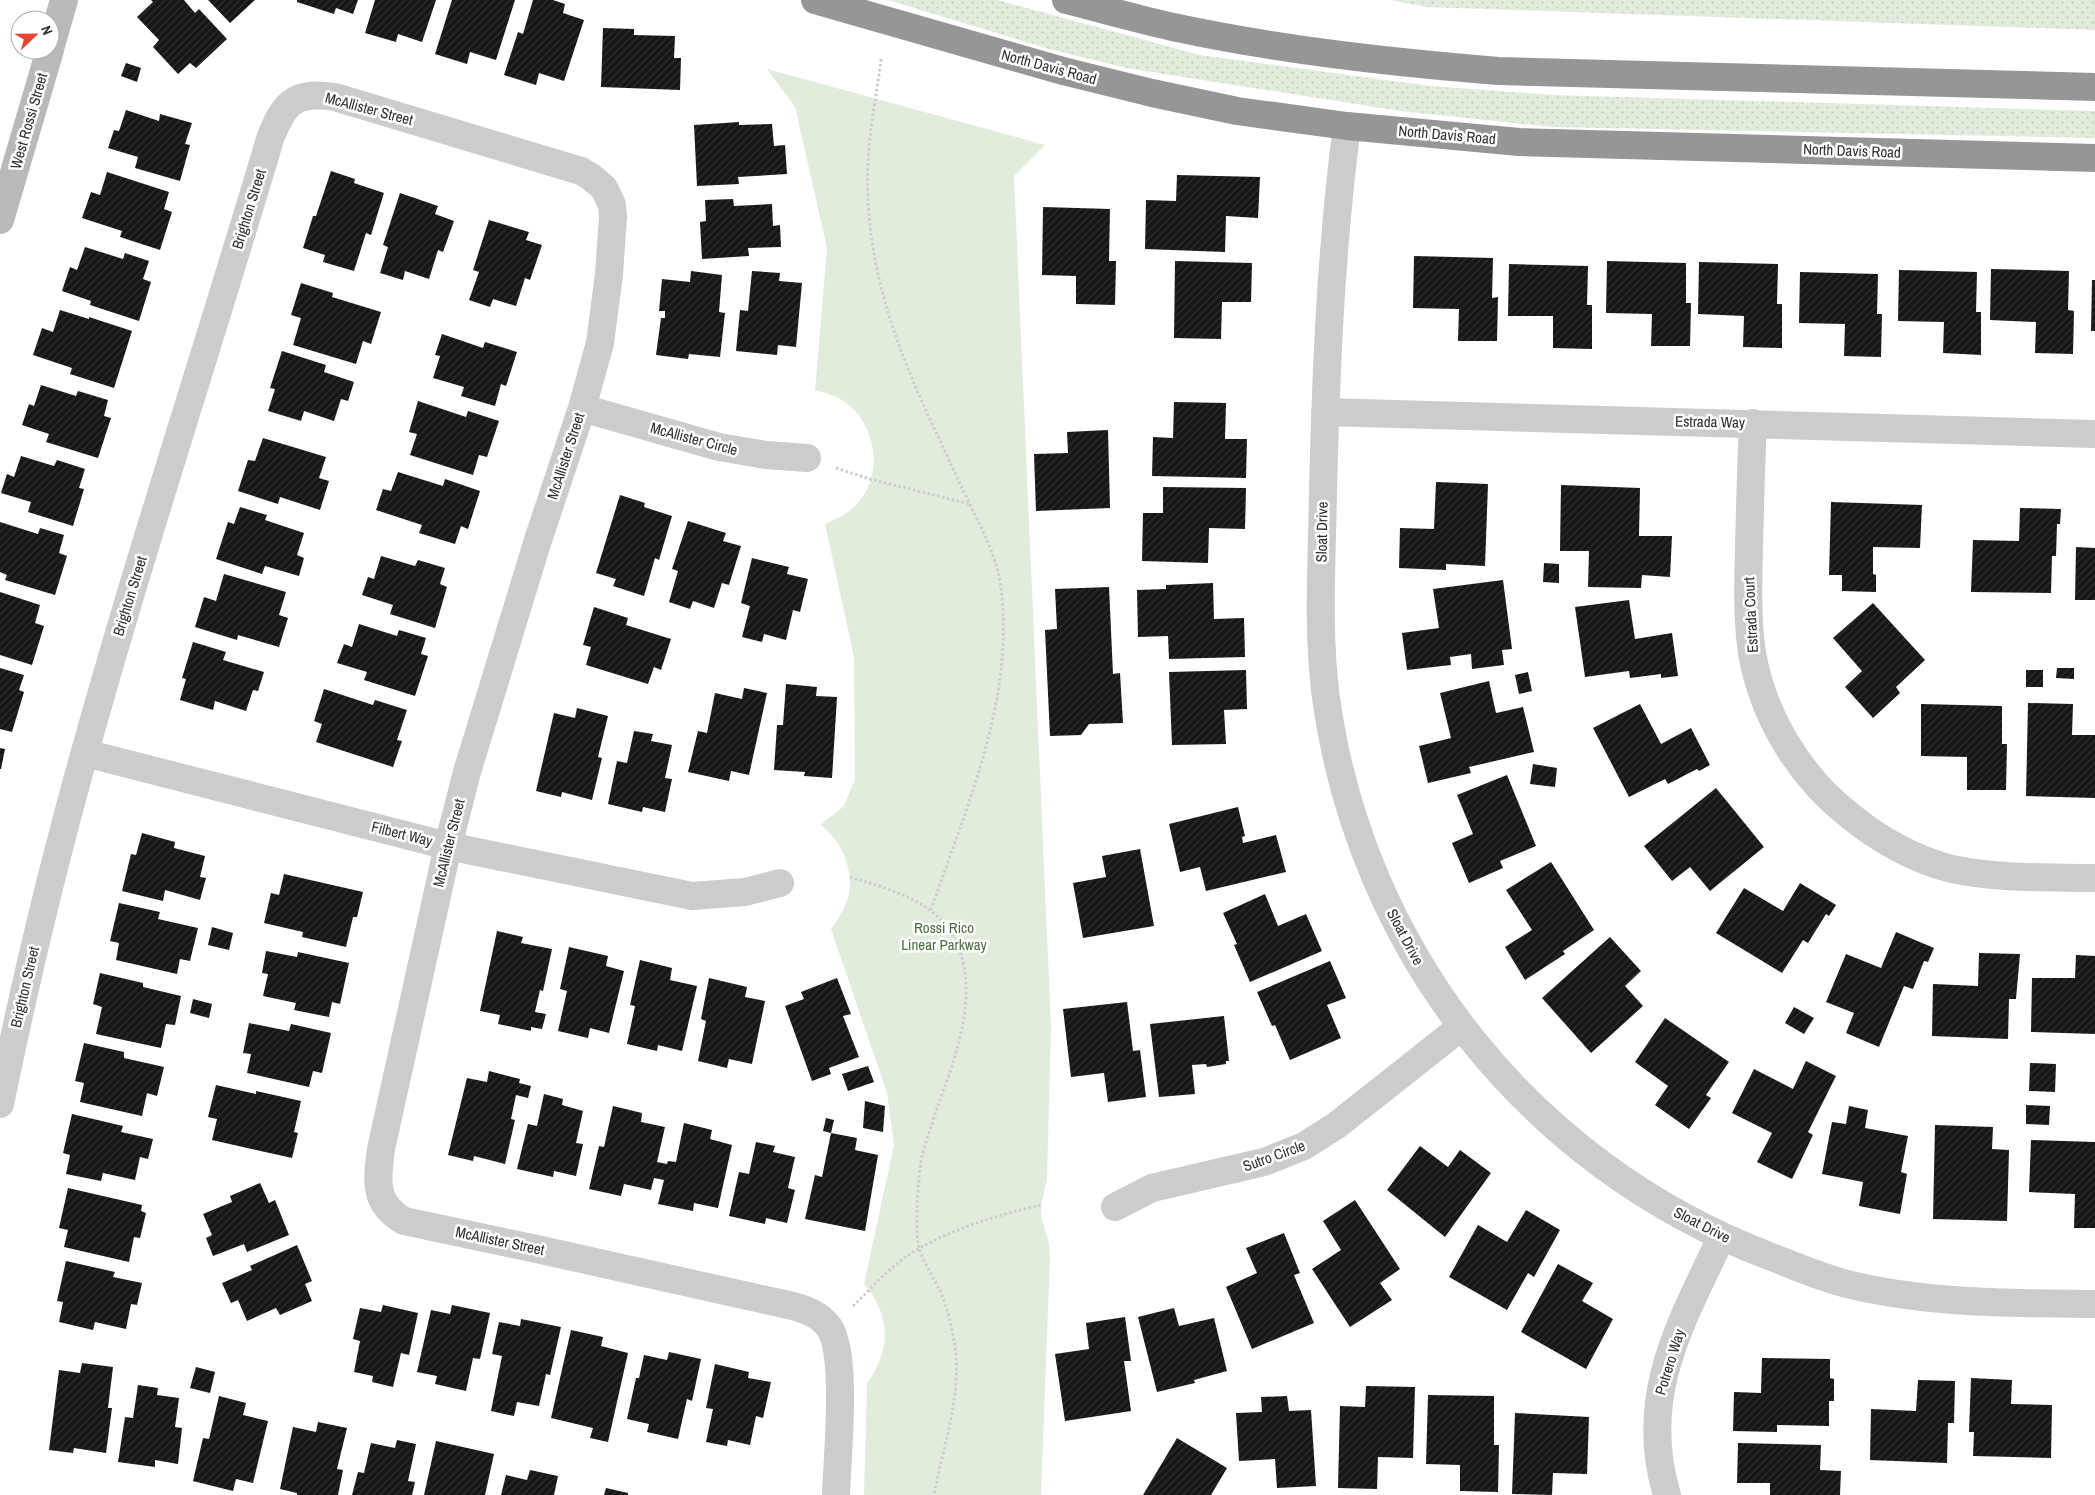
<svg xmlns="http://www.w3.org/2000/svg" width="2095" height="1495" font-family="'Archivo Narrow',sans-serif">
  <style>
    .grass { fill: url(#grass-dots) }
    .park { fill: #e2ecdd }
    .building { fill: url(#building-hatch) }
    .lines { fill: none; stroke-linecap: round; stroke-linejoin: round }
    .path { stroke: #ccc; stroke-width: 3; stroke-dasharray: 2.5 2.5; stroke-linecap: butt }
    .street { stroke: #ccc; stroke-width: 28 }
    .secondary { stroke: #b9b9b9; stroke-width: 28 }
    .highway { stroke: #969696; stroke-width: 28 }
    .labels { text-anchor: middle; stroke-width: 5; stroke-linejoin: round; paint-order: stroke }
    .street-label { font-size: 15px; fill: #2f2f2f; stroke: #fff }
    .park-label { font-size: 15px; fill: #4a6b3c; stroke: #fff }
  </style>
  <defs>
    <pattern id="grass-dots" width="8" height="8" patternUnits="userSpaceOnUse" patternTransform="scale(1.25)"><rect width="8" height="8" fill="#e2ecdd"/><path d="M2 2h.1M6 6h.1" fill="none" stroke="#c2cbbe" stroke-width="1.8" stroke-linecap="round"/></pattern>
    <pattern id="building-hatch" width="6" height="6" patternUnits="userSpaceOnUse" patternTransform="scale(1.25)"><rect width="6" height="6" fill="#161616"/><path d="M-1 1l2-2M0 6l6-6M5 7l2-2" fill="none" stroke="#303030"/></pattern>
  </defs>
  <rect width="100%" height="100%" fill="#fff"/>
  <path class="grass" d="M888 0H998L1200 55 1430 86 1554 95 2095 111V138L1553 127 1400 111 1126 68 1049 49Z
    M1390 0H2095V30L1426 7Z"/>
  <path class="park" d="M767 69 1045 145 1014 176 1051 1027 1047 1179 1041 1205V1216L1049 1243 1050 1258 1041 1495H864L867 1382C872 1378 874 1372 877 1366 891 1338 885 1307 864 1284L894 1145 887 1093 831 929C838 919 844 910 848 898 855 873 842 839 820 825L843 807 855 780 854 657 825 524C836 519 846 515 855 506 883 478 878 431 850 406 840 397 827 393 815 390L827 248 795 107Z"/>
  <path class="building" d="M151 0H184L195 13 199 9 227 39 196 68 190 63 178 74 153 47 159 40 137 17 153 2Z
    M208 0H255L230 23Z
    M297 0H358L353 14 336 8 334 14 297 2Z
    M375 0H436L422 42 398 34 396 42 365 33Z
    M452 0H515L496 60 470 52 467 64 435 54Z
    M533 0H553L565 4 563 13 584 20 564 81 539 73 536 85 504 75 518 32 523 34Z
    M603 28 634 29V35L675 36 674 58H681L680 90 601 87Z
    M126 63 141 68 137 82 121 76Z
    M126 110 159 121 160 114 192 123 185 144 190 145 180 181 135 168 138 157 108 148 114 130 119 131Z
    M739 122V125L772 124 774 146 785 145 787 174 738 177 739 184 697 186 694 125Z
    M331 171 355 179 354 183 384 193 371 235 366 233 354 271 323 262 325 255 303 248 313 216H316Z
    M107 172 169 192 164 209 172 212 160 250 120 237 122 231 82 218 91 192 100 195Z
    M1177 175 1260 177 1258 218 1226 216 1225 252 1145 249 1146 200 1176 201Z
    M400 193 438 206 435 214 454 221 443 252 438 250 429 279 405 271 403 280 380 273 388 247 383 245Z
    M733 199 734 206 772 204 773 226 780 225 781 247 748 248 749 256 702 259 700 222 706 221 705 200Z
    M1043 207 1110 209 1109 261H1116L1115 305 1076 304V276L1042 275Z
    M489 220 529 232 526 240 542 245 530 280 525 278 516 306 493 299 490 307 469 300 479 272 473 270Z
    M85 247 123 259 125 253 149 261 143 279 151 282 139 321 90 305 91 301 62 291 70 267 77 270Z
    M1414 256 1493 258 1492 298 1498 297 1497 341H1458L1459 309 1413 308Z
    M1175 261 1252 263 1251 302H1222L1221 339 1174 338Z
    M1607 261 1686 263V303H1691L1690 346H1651L1652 314 1606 313Z
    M1699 262 1778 264 1777 304H1782V348L1743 347 1744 316 1698 314Z
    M1509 264 1588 266 1587 305H1592V349L1553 348V316H1508Z
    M1991 269 2069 271 2068 310 2074 311 2073 354 2035 353 2036 322 1990 320Z
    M1899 270 1977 272 1976 312H1981V355L1943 353 1944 322 1898 321Z
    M691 271 722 275 719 312 725 313 720 357 689 354 688 359 656 355 661 318H665V311H659L662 279 690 282Z
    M752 271 780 273 779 281 802 283 796 347 778 345 777 355 736 351 740 310 748 311Z
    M1800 272 1878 274 1877 314H1882L1881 357 1844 356 1845 324 1799 323Z
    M2092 280H2095V331H2091Z
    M301 283 333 293 332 297 381 312 371 344 363 341 356 364 293 345 301 318 291 315Z
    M60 310 89 319V317L132 331 114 388 70 374 72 368 33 355 42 328 53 332Z
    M442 334 483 348 485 342 517 352 506 386 501 384 495 406 461 396 464 387 433 378 440 356 435 355Z
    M282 351 326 365 324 372 354 382 348 401 341 399 334 421 304 411 301 421 268 411 275 389 270 388Z
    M41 385 76 396 78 391 108 400 104 416 111 418 98 458 46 442 49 434 22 425 29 404 34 406Z
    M418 401 466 417 468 411 499 421 487 457 479 455 473 475 410 455 417 434 409 432Z
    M1174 402 1226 403 1225 439H1247L1246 478 1152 476 1153 437 1173 438Z
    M1108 430 1110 508 1036 511 1034 454 1068 453 1067 432Z
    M263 438 326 457 319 478 329 481 320 510 280 497 278 504 238 491 248 460 255 461Z
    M21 456 54 466 57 460 85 469 79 488 84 489 73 526 28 512 31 502 1 493 7 474 14 477Z
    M398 472 443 486 445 479 480 491 468 529 461 526 455 544 419 533 422 525 376 510 383 489 391 491Z
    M1436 482 1488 484 1485 566 1446 564V570L1399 568 1400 528 1434 529Z
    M1561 485 1640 488 1639 536H1672L1670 577 1642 575 1641 588 1588 587 1589 551H1560Z
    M1163 487 1246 488 1245 529 1209 528 1208 563 1142 561 1143 513H1163Z
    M620 495 645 503 644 507 672 516 659 560 655 558 644 596 613 586 616 579 596 573Z
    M1831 502 1922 505 1920 548 1873 547V574L1876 575V592L1842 591V575H1829Z
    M240 507 267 515 265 520 304 533 297 555 304 558 299 576 265 566 262 574 216 559 228 522 234 524Z
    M2020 508 2061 509 2060 524H2057L2056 556H2052L2051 593 1971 592 1973 540 2019 541Z
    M688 521 726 533 723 541 741 546 729 585 722 583 714 608 693 601 690 609 669 602 678 571 672 569Z
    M0 522 38 534 40 528 64 535 59 553 67 556 55 595 5 580 7 575 0 572Z
    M2076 547 2095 548V600H2075Z
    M381 556 415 566 418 560 445 568 440 584 447 587 435 628 390 614 393 605 362 595 368 577 374 579Z
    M752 558 789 567 787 574 808 579 800 612 793 610 786 640 764 634 762 642 742 637 750 606 741 603Z
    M1544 563 1559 564V583L1543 582Z
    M224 574 286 592 279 615 288 618 279 647 238 635 237 640 195 627 204 597 216 601Z
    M1503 580 1512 649 1502 650 1504 665 1472 669 1471 654 1450 657 1451 665 1407 670 1402 633 1439 628 1433 589Z
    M1213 583 1214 619 1244 618 1245 657 1169 659 1168 636 1138 637 1137 590 1166 589V585Z
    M1109 587 1113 674 1120 673 1123 723 1089 724 1081 735 1050 736 1045 630 1057 629 1055 589Z
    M0 592 40 605 35 623 44 626 32 665 0 655Z
    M1629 600 1635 639 1672 633 1678 676 1661 678V674L1630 678 1629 671 1585 677 1575 607Z
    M1873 603 1925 660 1896 687 1900 693 1873 718 1845 687 1862 671 1833 638Z
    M594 607 628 618 626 625 671 639 661 670 654 667 648 684 586 665 591 647 583 645Z
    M359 624 397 636 399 630 426 638 421 654 428 656 415 696 364 680 367 672 337 663 344 644 352 647Z
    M193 642 226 652 223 660 264 672 258 691 253 690 246 711 215 701 213 710 180 700 186 679 182 678Z
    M0 668 24 675 19 690 24 692 12 732 0 729Z
    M2057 668H2074V679L2056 678Z
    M1246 670 1247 709 1224 710 1226 744 1172 745 1169 672Z
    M2026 670H2043V687H2026Z
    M1528 672 1532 691 1519 694 1515 675Z
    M1489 681 1496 713 1523 707 1534 752 1469 767 1471 773 1428 783 1419 746 1451 738 1440 693Z
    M786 684 817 687 816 696 837 697 832 778 804 776 805 772 774 770 777 725H783Z
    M744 688 767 693 749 775 731 771 729 781 688 772 698 731 707 733 715 693 742 699Z
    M324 689 373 705 375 700 407 710 397 740 402 741 393 767 316 742 322 724 314 721Z
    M2028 703 2073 704 2072 735H2095V798L2026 796Z
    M1640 704 1661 744 1691 728 1710 765 1699 771 1697 769 1668 784 1665 779 1629 797 1593 728Z
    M1921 704 2002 706V744H2007L2006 790H1967V757L1921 756Z
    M577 708 608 716 598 757 602 758 592 800 562 792 561 797 536 791 554 713 575 718Z
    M634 731 653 734 651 741 672 745 665 778 672 779 665 812 643 807 642 812 608 804 617 761 627 763Z
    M0 748 5 749 1 769H0Z
    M1533 764 1557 768 1555 787 1530 784Z
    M1507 775 1536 846 1500 861 1503 868 1469 883 1452 843 1473 834 1457 795Z
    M1716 788 1764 847 1710 891 1690 867 1672 881 1644 846Z
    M1238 807 1245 836 1242 837 1243 843 1276 835 1286 872 1206 891 1200 867 1180 872 1169 824Z
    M142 833 175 842 174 848 205 856 200 877 206 878 200 900 165 890 163 901 122 891 131 854 136 855Z
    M1140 849 1154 926 1083 938 1073 883 1106 877 1102 856Z
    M1551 862 1594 930 1563 951 1565 954 1525 980 1505 947 1532 930 1506 890Z
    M284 874 363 892 357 917H353L346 947 302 937 303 932 264 923 271 893 279 895Z
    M1800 883 1836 905 1829 916 1826 914 1808 943 1803 940 1782 973 1716 933 1744 888 1783 911Z
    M1265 894 1278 926 1306 914 1322 951 1250 982 1234 945 1237 944 1223 913Z
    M119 903 160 912 158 919 198 928 190 961 180 959 177 974 116 960 119 943 110 941Z
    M212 927 233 933 229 950 208 945Z
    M497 931 523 937 521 943 552 949 543 991 540 990 535 1012 546 1014 542 1029 531 1027V1031L498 1024 500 1015 480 1011Z
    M1896 932 1934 948 1928 962 1924 961 1913 989 1904 986 1879 1047 1846 1033 1854 1013 1826 1002 1846 954 1881 968Z
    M1610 937 1641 971 1625 986 1643 1006 1591 1053 1542 998Z
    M569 947 608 956 606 966 624 971 609 1033 590 1028 588 1038 558 1031 567 991 560 989Z
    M266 951 297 957 298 952 349 963 340 1004 332 1002 329 1017 294 1010 296 1003 263 996 268 974 262 973Z
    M1979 953 2020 954 2016 999H2009L2008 1039 1932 1036 1933 984 1978 986Z
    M2076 955 2095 956V1034L2031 1032 2032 978H2075Z
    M640 960 672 968 670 980 697 986 682 1051 658 1045 657 1051 627 1044 635 1006 630 1005Z
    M1330 961 1346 998 1327 1005 1341 1038 1290 1060 1275 1025 1272 1026 1257 992Z
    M100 973 143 983V987L181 996 175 1025 166 1024 161 1048 96 1034 102 1007 93 1004Z
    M709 978 747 987 745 997 765 1001 752 1064 729 1059 727 1068 698 1061 706 1021 701 1019Z
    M837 978 851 1014 843 1016 859 1057 829 1068 831 1074 812 1081 785 1006 804 999 801 992Z
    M193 999 212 1004 209 1018 190 1013Z
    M1127 1002 1133 1051 1140 1050 1146 1097 1108 1102 1104 1073 1071 1077 1063 1009Z
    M1794 1007 1814 1018 1804 1034 1785 1023Z
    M1224 1016 1229 1061H1226V1064L1207 1067 1206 1064 1192 1065 1195 1094 1159 1097 1150 1024Z
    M1665 1018 1729 1062 1706 1095 1711 1098 1689 1129 1655 1105 1668 1086 1635 1062Z
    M249 1023 289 1031 291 1024 331 1033 322 1073 313 1071 309 1087 247 1073 251 1054 243 1053Z
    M84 1043 124 1052V1058L164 1067 157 1096 147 1093 142 1116 80 1102 84 1083 75 1081Z
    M1806 1061 1836 1076 1808 1132 1813 1135 1792 1179 1757 1162 1772 1133 1732 1113 1754 1069 1793 1089Z
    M2030 1063 2056 1064 2055 1092 2029 1091Z
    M868 1066 874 1082 848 1091 842 1074Z
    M489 1071 520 1079 519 1083 531 1086 528 1098 516 1095 511 1119 515 1120 505 1164 474 1156 473 1161 448 1155 467 1078 487 1082Z
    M216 1085 256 1094V1091L301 1101 294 1132 298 1133 292 1158 212 1140 217 1119 208 1117Z
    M544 1094 563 1099 562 1105 583 1111 576 1143 583 1144 576 1176 554 1171 553 1177 517 1169 528 1124 537 1126Z
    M865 1101 885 1106 883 1132 863 1128Z
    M2026 1105 2050 1106 2049 1125 2026 1124Z
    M613 1106 642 1113 641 1122 665 1127 657 1162 667 1164 668 1161 676 1162 684 1123 712 1130 710 1139 732 1145 718 1208 694 1203 693 1211 658 1204 664 1180 654 1178 651 1190 624 1184 621 1196 589 1189 599 1146 604 1147Z
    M1849 1106 1868 1110 1865 1128 1908 1136 1901 1172 1907 1174 1900 1214 1859 1206 1863 1182 1822 1174 1832 1122 1846 1124Z
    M72 1114 123 1126 121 1132 153 1139 148 1159 140 1157 135 1180 103 1173 101 1181 66 1174 70 1155 63 1153Z
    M826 1118 834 1120 831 1133 823 1131Z
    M1935 1125 1993 1127 1992 1149 2009 1150 2007 1221 1933 1219Z
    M831 1133 857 1138 855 1150 878 1155 865 1231 805 1219 815 1175 822 1177Z
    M2031 1140 2095 1142V1228H2074L2075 1194 2029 1192Z
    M756 1142 775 1146 773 1152 795 1157 788 1188 795 1190 787 1223 766 1218 765 1224 729 1216 739 1172 749 1174Z
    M1420 1146 1448 1167 1460 1150 1491 1173 1445 1237 1387 1190Z
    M260 1183 269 1203 275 1200 289 1235 247 1252 244 1244 213 1256 206 1238 212 1235 203 1214 232 1202 230 1196Z
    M68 1188 142 1205 141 1211 146 1213 140 1238 134 1237 129 1262 64 1247 68 1230 59 1228Z
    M1355 1200 1400 1269 1380 1283 1392 1300 1350 1327 1312 1269 1341 1250 1323 1221Z
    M1526 1210 1560 1230 1534 1277 1528 1273 1507 1310 1449 1277 1478 1225 1507 1242Z
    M1284 1233 1300 1273 1294 1275 1314 1323 1252 1349 1226 1287 1257 1273 1246 1248Z
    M297 1245 312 1281 305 1284 312 1301 280 1315 276 1308 247 1321 238 1300 231 1303 222 1283 252 1270 250 1266Z
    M66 1261 115 1272 113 1277 142 1283 137 1305 131 1304 126 1329 95 1322 93 1330 59 1322 63 1302 57 1301Z
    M1558 1264 1593 1283 1582 1301 1613 1319 1586 1369 1521 1332Z
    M383 1305 418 1313 409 1355 401 1353 393 1387 372 1382 373 1376 354 1372 360 1341 353 1339 360 1308 381 1312Z
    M452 1305 490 1313 480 1359 473 1358 466 1391 435 1384 437 1376 417 1372 431 1310 450 1314Z
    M1174 1308 1179 1326 1214 1318 1227 1371 1194 1380 1195 1383 1157 1392 1138 1317Z
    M1125 1317 1131 1361H1124L1131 1411 1065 1421 1055 1354 1089 1349 1086 1323Z
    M521 1319 561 1327 550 1375 546 1374 539 1406 517 1402 514 1416 491 1411 502 1356 492 1354 499 1322 520 1326Z
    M571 1330 603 1337 601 1346 628 1353 608 1442 590 1438 593 1428 551 1418Z
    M669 1352 701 1359 692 1401 687 1399 678 1439 647 1432 649 1424 627 1419 636 1378H639L644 1355 667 1360Z
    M1762 1358 1830 1359V1378L1834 1379V1401H1829V1426L1777 1425V1432L1733 1431 1734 1392 1761 1393Z
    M82 1363 113 1367 108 1408H112L106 1453 74 1448 73 1453 49 1450 59 1370 80 1373Z
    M715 1364 749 1372 748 1378 771 1382 763 1418 756 1416 750 1445 728 1440 727 1446 706 1442 713 1409 706 1408Z
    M196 1367 215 1372 210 1393 190 1388Z
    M1971 1378 2012 1380 2011 1404 2052 1405 2051 1458 1973 1456 1974 1432H1969Z
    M1918 1380 1955 1381 1954 1423H1948L1947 1463 1870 1460 1871 1409 1916 1411Z
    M138 1385 158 1388 157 1395 179 1398 175 1427 182 1428 178 1464 155 1460V1467L118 1462 125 1417 133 1418Z
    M1366 1386 1415 1387 1413 1458 1378 1457 1377 1489 1338 1488 1340 1406 1365 1407Z
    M1428 1395 1494 1396V1445H1499L1498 1492 1460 1491V1465L1426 1464Z
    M219 1396 246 1403 243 1415 268 1421 253 1483 236 1479 233 1491 193 1481 203 1438 209 1439Z
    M1287 1396 1289 1411 1311 1410 1316 1486 1277 1488 1275 1459 1239 1461 1236 1413 1262 1412 1261 1397Z
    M1515 1413 1589 1417 1587 1474 1553 1473 1552 1495 1512 1494Z
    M318 1422 347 1428 337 1469 343 1470 338 1495H297V1493L280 1489 293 1427 316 1432Z
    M1177 1438 1227 1468 1211 1495H1143Z
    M397 1440 416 1444 408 1481 415 1482 412 1495H352L358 1472 364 1473 371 1443 395 1448Z
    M436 1441 494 1454 485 1495H424Z
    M1738 1443 1821 1445 1820 1470 1841 1471 1840 1495H1770V1483H1737Z
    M530 1470 558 1476 554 1495H501L506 1475 527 1480Z
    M606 1488 628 1493V1495H604Z"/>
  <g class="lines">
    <path class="path" d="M881 59C877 94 869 130 868 165 864 260 894 342 933 426 946 453 958 480 971 507 983 531 995 555 1000 581 1017 695 967 805 931 910
      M836 468 870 479 970 504
      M850 877C892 890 942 902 959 948 979 1004 952 1065 934 1117 929 1134 922 1151 920 1168 918 1184 914 1237 920 1251 925 1265 934 1278 940 1291 948 1309 952 1328 955 1346 962 1397 943 1446 934 1495
      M853 1306C870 1290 885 1272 904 1258 939 1233 999 1214 1041 1205"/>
    <path class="street" d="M1347 126C1331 248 1326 369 1323 491 1322 560 1317 630 1326 698 1361 952 1530 1165 1769 1256 1795 1266 1820 1277 1847 1284 1928 1304 2012 1303 2095 1304
      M582 408 719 447 766 455 807 458
      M1325 412 2095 434
      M1753 423C1751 465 1750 506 1749 548 1748 583 1747 619 1752 653 1763 716 1799 776 1849 815 1878 839 1915 860 1952 869 1998 879 2048 877 2095 878
      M85 753 448 846 692 896 745 892 780 883
      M0 1104C19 1012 40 920 64 829 125 597 202 369 270 139 284 103 294 91 335 97L581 171 591 177 604 188 612 205 613 217 609 274 600 343 582 408 538 540 467 772 448 846 381 1149C377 1181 373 1203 404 1221L532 1248 793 1306C807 1310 819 1314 829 1327 848 1354 837 1458 836 1495
      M1115 1207 1152 1188 1264 1162 1304 1146 1337 1125 1461 1027
      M1667 1495C1637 1396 1681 1323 1722 1236"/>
    <path class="secondary" d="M50 49 64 0
      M0 220 50 50"/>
    <path class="highway" d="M815 0 1063 71 1152 93 1237 111 1347 126 1519 142 2095 158
      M1066 0C1102 9 1138 19 1173 27 1280 50 1389 62 1498 71L2095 87"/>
  </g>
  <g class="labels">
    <g class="street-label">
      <text transform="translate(1049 67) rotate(15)" y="5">North Davis Road</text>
      <text transform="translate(369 109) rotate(15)" y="5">McAllister Street</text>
      <text transform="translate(29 121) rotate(-74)" y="5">West Rossi Street</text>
      <text transform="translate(1447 135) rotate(5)" y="5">North Davis Road</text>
      <text transform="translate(1852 151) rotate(2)" y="5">North Davis Road</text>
      <text transform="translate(249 209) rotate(-73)" y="5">Brighton Street</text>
      <text transform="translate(1710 422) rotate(1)" y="5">Estrada Way</text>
      <text transform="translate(694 439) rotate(15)" y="5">McAllister Circle</text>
      <text transform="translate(566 456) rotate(-72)" y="5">McAllister Street</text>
      <text transform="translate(1322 532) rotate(-89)" y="5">Sloat Drive</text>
      <text transform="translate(130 596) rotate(-73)" y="5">Brighton Street</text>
      <text transform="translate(1751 615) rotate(-93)" y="5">Estrada Court</text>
      <text transform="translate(402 834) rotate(14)" y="5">Filbert Way</text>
      <text transform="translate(449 843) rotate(-76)" y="5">McAllister Street</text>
      <text transform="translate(1405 937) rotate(62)" y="5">Sloat Drive</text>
      <text transform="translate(25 987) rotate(-77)" y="5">Brighton Street</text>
      <text transform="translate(1274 1156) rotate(-20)" y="5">Sutro Circle</text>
      <text transform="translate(1702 1225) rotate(27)" y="5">Sloat Drive</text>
      <text transform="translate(500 1241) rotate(12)" y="5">McAllister Street</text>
      <text transform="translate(1670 1362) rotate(-73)" y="5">Potrero Way</text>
    </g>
    <g class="park-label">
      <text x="944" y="933">Rossi Rico<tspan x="944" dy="17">Linear Parkway</tspan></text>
    </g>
  </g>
  <g transform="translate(35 35) rotate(68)"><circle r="24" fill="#ffffff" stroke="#acacac"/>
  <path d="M0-4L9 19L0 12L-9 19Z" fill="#e64330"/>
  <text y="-8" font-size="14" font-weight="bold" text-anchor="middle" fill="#2f2f2f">N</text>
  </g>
</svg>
